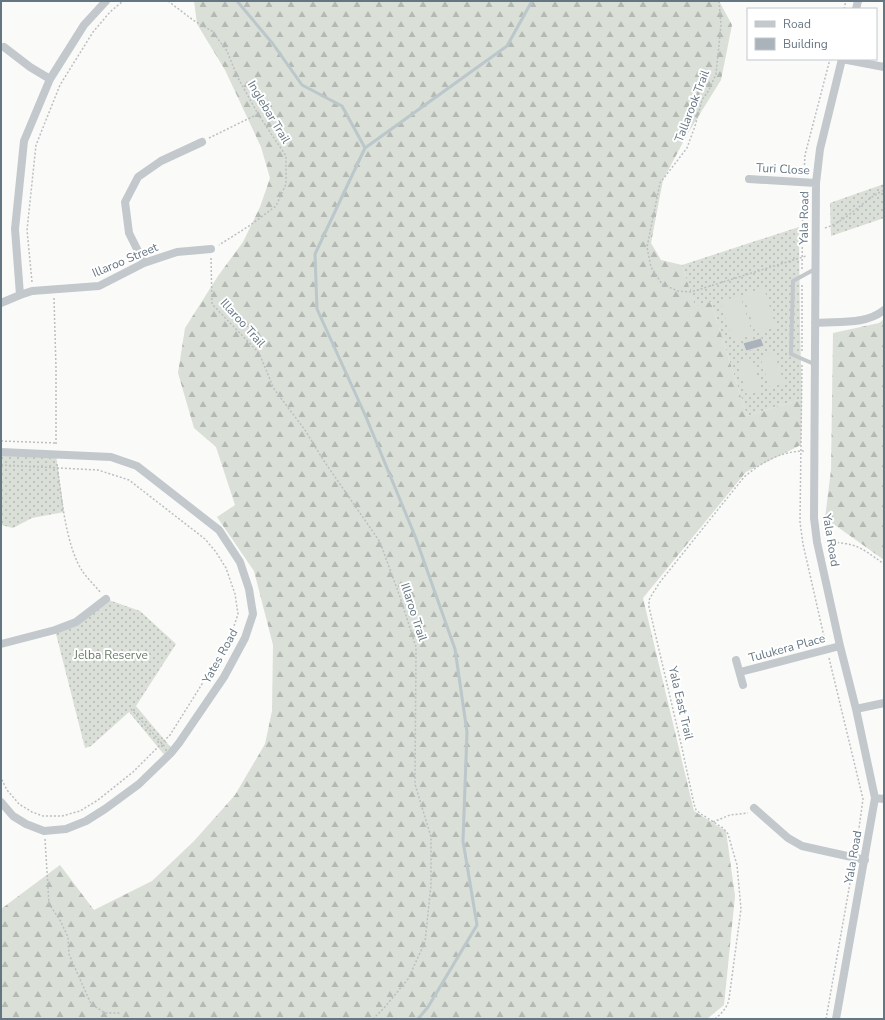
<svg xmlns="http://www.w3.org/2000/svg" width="885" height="1020" font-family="'Nunito Sans',sans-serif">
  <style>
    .grass { fill: url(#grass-dots) }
    .forest { fill: url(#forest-firs) }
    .pitch { fill: #dadfd7 }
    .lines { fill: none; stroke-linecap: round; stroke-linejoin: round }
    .stream { stroke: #bbc7cb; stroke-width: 3 }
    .building { fill: #aab3b9; stroke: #dcdcda }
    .path { stroke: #bbbfc2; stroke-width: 1.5; stroke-dasharray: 2 2; stroke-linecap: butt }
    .lane { stroke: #c3c8cc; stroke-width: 4 }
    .street { stroke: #c3c8cc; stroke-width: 8 }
    .labels { text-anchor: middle; stroke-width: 4; stroke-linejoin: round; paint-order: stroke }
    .street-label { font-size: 12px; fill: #657683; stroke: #fff }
    .park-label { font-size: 12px; fill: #687a64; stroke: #fff }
  </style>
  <defs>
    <pattern id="grass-dots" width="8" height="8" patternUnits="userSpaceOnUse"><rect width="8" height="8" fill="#dadfd7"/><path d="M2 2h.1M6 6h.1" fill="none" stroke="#b4b9b4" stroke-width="1.8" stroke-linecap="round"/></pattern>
    <pattern id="forest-firs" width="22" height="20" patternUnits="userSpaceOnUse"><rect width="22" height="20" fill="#dadfd7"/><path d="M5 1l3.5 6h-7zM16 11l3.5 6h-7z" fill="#b4b9b4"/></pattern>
  </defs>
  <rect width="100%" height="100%" fill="#fafaf8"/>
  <path class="grass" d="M884 184V218L831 236 830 203Z
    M799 227 800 331 802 399 747 416 711 302 695 307 682 265Z
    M1 452 56 455 64 512 32 518 13 528 1 525Z
    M106 599 140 611 176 644 136 706 173 750 166 757 129 712 91 746 85 748 55 630 76 622Z"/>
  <path class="forest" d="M194 1H719L732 25 721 80 688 133 663 180 651 243 661 260 682 265 695 306 711 302 747 416 802 399 801 445 746 472 643 598 694 811 726 831 735 896 724 1005 707 1019H1V909L60 865 94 910 152 881 194 841 235 795 265 744 272 711 273 645 254 571 217 517 235 505 216 447 194 428 178 373 185 328 218 276 243 242 260 207 270 178 261 147 225 70 197 24Z
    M884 319V560L825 518 831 470 833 333 879 323Z"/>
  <path class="pitch" d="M764 288 776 327 756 334 743 294Z
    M740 295 753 335 733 341 720 302Z
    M774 352 784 383 770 388 760 356Z
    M752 358 762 391 747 395 737 363Z"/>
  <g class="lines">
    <path class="stream" d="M237 1 273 44 302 85 342 106 365 148
      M418 1019 428 1007 477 925 463 841 467 732 455 649 415 536 366 417 317 309 315 254 365 148 507 46 532 1"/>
  </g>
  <path class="building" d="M761 338 764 346 746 351 743 343Z"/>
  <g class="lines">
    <path class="path" d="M168 1 193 20 212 31 227 51 237 76 258 114 286 156V184L276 206 249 226 219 245
      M719 1 721 25 716 74 709 90 702 100 695 126 687 148 660 183 647 247 651 267 662 284 678 291 691 292 806 256
      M844 9 846 1
      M209 138 258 114
      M804 173 805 155 830 59
      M825 228C847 221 863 200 884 190
      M211 258 212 304 259 353 274 389 305 430 324 461 380 542 400 597 416 647 415 784 431 837V885L425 942 408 979 384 1008 373 1019
      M802 269 803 191
      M32 282 27 230 36 145 60 85 93 32 110 12 123 1
      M54 298 56 368V446
      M802 351V283
      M802 365 800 522 803 544 825 641
      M1 441 56 443
      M57 464C61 494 66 548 83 572 88 579 95 586 101 593
      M1 465 98 470 129 480 205 539 216 552 226 568 235 594 238 614 229 641 170 735 133 772 98 800 80 811 62 816H43L32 812 19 804 7 790 1 778
      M825 542C856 543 859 546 884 564
      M829 658 863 799 856 850
      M131 709 165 747
      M713 822 730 815 748 813
      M45 839 49 904 60 920 68 937 69 954 75 968 91 1004 105 1013H121
      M715 1019C722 1013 727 1008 729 999L741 909 737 865 728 834 723 828 701 814 696 810 694 804 682 748 649 607V600L653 593 660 582 744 477C762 462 781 451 805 451
      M826 1019 850 883"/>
    <path class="lane" d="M814 364 791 354 793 281 815 269"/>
    <path class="street" d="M856 9 858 1
      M4 47 30 67 50 79
      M842 59 884 67
      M749 179 816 183
      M144 263 129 233 125 202 138 177 161 161 202 142
      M20 295 15 229 24 141 50 79 84 25 106 1
      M1 303 20 295 32 291 99 286 144 263 177 252 211 249
      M815 323C838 321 866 325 884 310
      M1 452 111 457 137 466 219 530 240 562 249 589 253 614 245 638 224 677 179 743 171 753 139 784 105 809 86 821 66 829 44 831 26 824 13 816 1 802
      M1 644 55 630 76 622 106 599
      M736 660 743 685
      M740 672 840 646
      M856 709 884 703
      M875 798 884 799
      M754 808 788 838 802 846 865 860
      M836 1019 875 798 856 709 840 646 817 542 814 518 816 183 820 149 842 59"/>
  </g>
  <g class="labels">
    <g class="street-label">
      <text transform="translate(692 106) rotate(-69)" y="4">Tallarook Trail</text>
      <text transform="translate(269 112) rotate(59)" y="4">Inglebar Trail</text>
      <text transform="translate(783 169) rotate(3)" y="4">Turi Close</text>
      <text transform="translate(804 218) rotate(-89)" y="4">Yala Road</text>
      <text transform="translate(125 260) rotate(-23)" y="4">Illaroo Street</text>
      <text transform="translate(243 323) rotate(48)" y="4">Illaroo Trail</text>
      <text transform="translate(831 540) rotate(81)" y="4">Yala Road</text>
      <text transform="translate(414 612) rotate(72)" y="4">Illaroo Trail</text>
      <text transform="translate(787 648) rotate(-15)" y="4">Tulukera Place</text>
      <text transform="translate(220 656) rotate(-61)" y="4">Yates Road</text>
      <text transform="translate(681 703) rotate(77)" y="4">Yala East Trail</text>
      <text transform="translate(853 857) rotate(-80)" y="4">Yala Road</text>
    </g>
    <g class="park-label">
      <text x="111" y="659">Jelba Reserve</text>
    </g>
  </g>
  <rect width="885" height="1020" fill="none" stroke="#657683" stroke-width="4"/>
  <rect x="747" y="8" width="130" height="52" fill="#ffffff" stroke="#c1c8cd"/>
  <rect x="755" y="21" width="20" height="6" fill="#c3c8cc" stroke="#c1c8cd"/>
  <text x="783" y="28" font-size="12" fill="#657683">Road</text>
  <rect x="755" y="38" width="20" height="12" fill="#aab3b9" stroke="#c1c8cd"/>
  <text x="783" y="48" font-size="12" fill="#657683">Building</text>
</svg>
